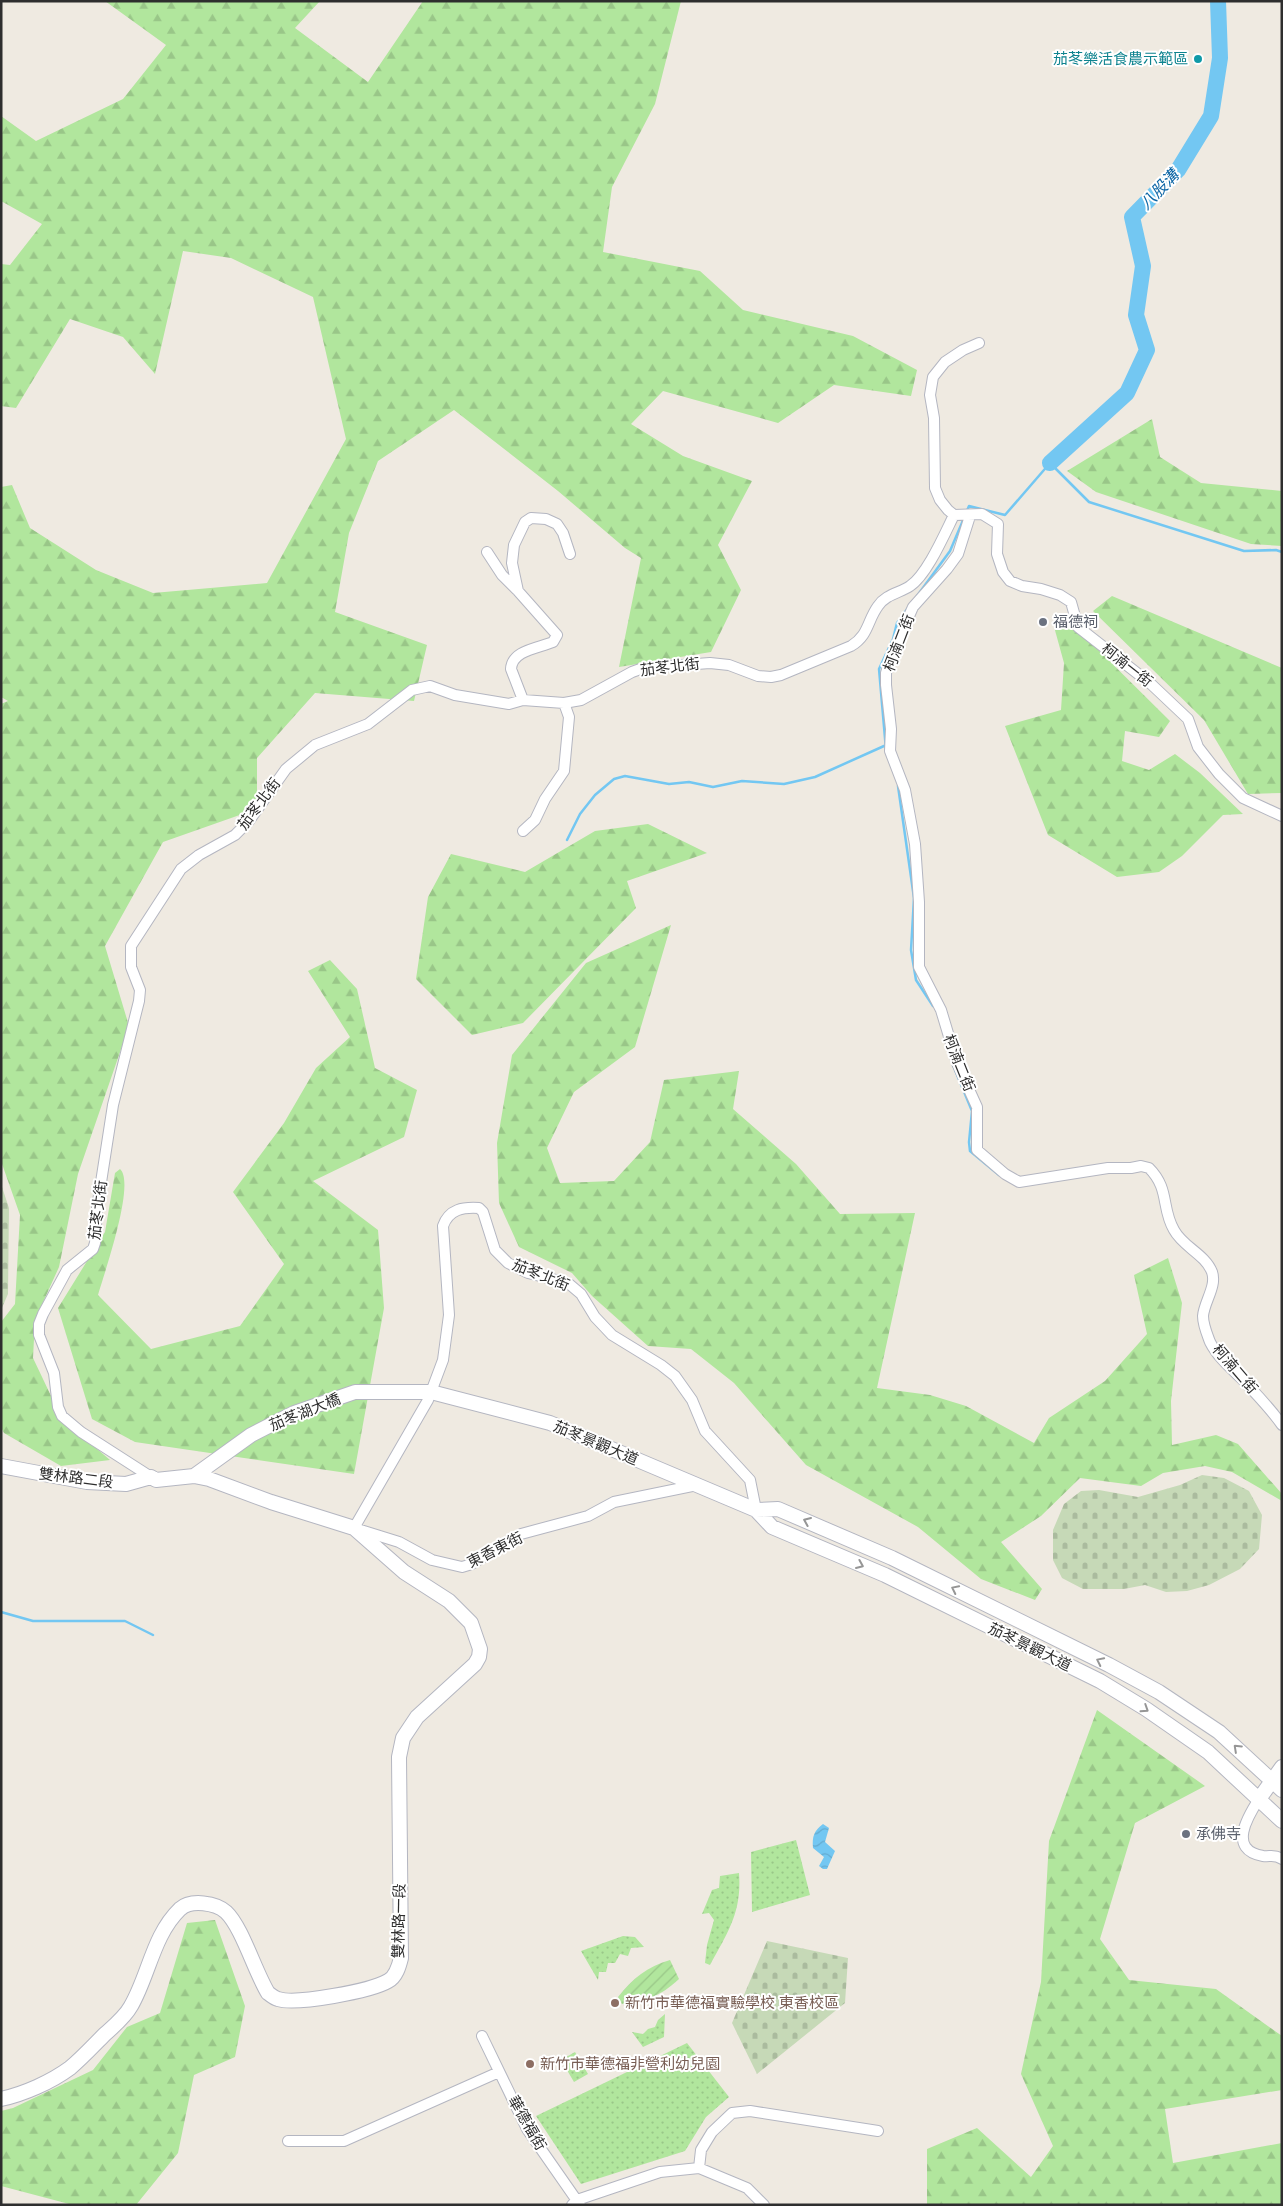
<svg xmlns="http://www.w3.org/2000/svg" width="1283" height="2206" font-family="'Fira Sans','Noto Sans TC',sans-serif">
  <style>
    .grass { fill: url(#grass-dots) }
    .forest { fill: url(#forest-firs) }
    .cemetery { fill: url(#cemetery-stones) }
    .garden { fill: url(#garden-furrows) }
    .water { fill: url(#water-waves) }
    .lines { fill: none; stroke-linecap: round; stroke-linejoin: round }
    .stream { stroke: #73c7f2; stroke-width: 2.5 }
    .river { stroke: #73c7f2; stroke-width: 16 }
    .street-casing { stroke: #b4b6c1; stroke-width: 12 }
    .secondary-casing { stroke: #b4b6c1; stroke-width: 16 }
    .street { stroke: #fff; stroke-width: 10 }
    .secondary { stroke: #fff; stroke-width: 14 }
    .oneway { stroke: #969696 }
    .culture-dot { fill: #0f9aa8; stroke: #fff; stroke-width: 2 }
    .worship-dot { fill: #6b7280; stroke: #fff; stroke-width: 2 }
    .education-dot { fill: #8d6e63; stroke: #fff; stroke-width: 2 }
    .labels { text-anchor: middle; stroke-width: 4; stroke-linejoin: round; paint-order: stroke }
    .culture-label { font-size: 15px; fill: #0d838f; stroke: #fff; text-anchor: end }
    .worship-label { font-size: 15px; fill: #5b616d; stroke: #fff; text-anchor: start }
    .street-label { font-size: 15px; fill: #2e2e2e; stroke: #fff }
    .education-label { font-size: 15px; fill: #785e54; stroke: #fff; text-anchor: start }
    .water-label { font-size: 16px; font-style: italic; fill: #0b65a5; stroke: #fff }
  </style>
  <defs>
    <pattern id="grass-dots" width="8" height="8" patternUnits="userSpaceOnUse" patternTransform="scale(1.25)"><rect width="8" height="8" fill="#b1e69d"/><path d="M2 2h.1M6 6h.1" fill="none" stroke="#99c688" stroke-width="1.8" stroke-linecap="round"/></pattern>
    <pattern id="forest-firs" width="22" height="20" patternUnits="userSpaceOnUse" patternTransform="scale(1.25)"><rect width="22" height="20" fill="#b1e69d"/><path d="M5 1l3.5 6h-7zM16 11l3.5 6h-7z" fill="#99c688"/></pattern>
    <pattern id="cemetery-stones" width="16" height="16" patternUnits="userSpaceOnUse" patternTransform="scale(1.25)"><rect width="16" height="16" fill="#c6d9b7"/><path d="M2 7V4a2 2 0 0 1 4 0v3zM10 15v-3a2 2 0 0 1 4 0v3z" fill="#aabb9e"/></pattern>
    <pattern id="garden-furrows" width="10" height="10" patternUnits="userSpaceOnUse" patternTransform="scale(1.25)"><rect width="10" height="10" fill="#b1e69d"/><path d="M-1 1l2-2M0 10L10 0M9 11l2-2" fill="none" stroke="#99c688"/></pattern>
    <pattern id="water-waves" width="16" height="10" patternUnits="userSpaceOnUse" patternTransform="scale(1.25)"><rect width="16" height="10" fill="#73c7f2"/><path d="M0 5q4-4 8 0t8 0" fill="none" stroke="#64abd0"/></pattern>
  </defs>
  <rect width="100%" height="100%" fill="#efeae1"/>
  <path class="grass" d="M796 1840 810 1895 752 1912 751 1852Z
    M739 1873C742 1912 728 1932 710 1965L705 1963 707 1945 714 1920 709 1913 702 1914 712 1890 719 1888 720 1876Z
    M623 1936 635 1937 644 1947 631 1948 628 1956 620 1954 615 1963H608L606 1972H599L598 1980 581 1951Z
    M665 2014 664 2037 643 2047 632 2032 643 2034 648 2029 655 2027 658 2020Z
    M687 2043 729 2097 706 2117 685 2151 581 2184 536 2116Z
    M575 2052 588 2074 574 2082 561 2060Z"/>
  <path class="forest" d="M105 1H320L295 28 368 82 423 1H681L655 104 612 187 603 252 700 271 743 310 853 336 917 370 911 396 834 385 778 423 663 391 631 424 683 456 752 481 718 545 741 590 711 652 619 667 641 558 625 548 558 491 454 410 378 461 349 533 335 612 427 645 414 701 315 693 257 758V809L163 842 105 946 129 1026 78 1174 59 1267 35 1320 33 1358 62 1419 110 1460 61 1466 4 1433 1 1427V1322L15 1304 20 1215 1 1161V704L8 701 1 697V487L12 485 30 528 96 570 153 593 267 583 346 439 313 297 231 258 183 251 155 374 123 337 70 319 16 408 1 406V264L10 265 42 224 1 201V116L36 141 123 99 166 45Z
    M1152 419 1160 457 1201 483 1282 491V546L1251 544 1096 492 1067 471Z
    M1112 596 1282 668V793L1248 794 1204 720 1093 611Z
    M1063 615 1170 721 1159 737 1125 731 1122 761 1149 770 1175 754 1200 773 1243 814 1223 815 1182 856 1159 872 1117 877 1048 835 1005 726 1061 710 1064 663 1053 623Z
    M648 824 707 853 627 881 636 908 523 1023 472 1035 416 979 428 897 451 854 525 872 595 831Z
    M671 925 635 1047 574 1092 547 1148 560 1183 614 1181 650 1142 664 1080 739 1071 733 1109 796 1164 840 1214 915 1213 877 1388 930 1395 966 1406 1034 1443 1049 1418 1105 1381 1147 1334 1134 1275 1168 1258 1182 1303 1171 1401 1172 1445 1216 1435 1238 1444 1282 1494V1501L1232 1472 1205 1466 1163 1473 1141 1486 1080 1478 1041 1516 1001 1542 1042 1589 1035 1600 981 1579 918 1527 806 1465 734 1383 691 1349 648 1346 592 1296 572 1273 519 1247 499 1203 497 1143 512 1055 586 963Z
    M330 960 357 989 375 1068 417 1090 404 1137 313 1181 378 1230 384 1308 354 1474 135 1442 92 1419 58 1308 105 1232 115 1173 120 1169C136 1183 104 1274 98 1295L151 1349 240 1326 284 1264 233 1192 284 1123 316 1068 350 1037 308 971Z
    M1097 1710 1205 1786 1135 1823 1100 1939 1129 1980 1216 1989 1282 2036V2090L1165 2109 1173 2163 1282 2143V2205H927V2149L977 2128 1031 2177 1053 2146 1021 2074 1041 1982 1049 1841Z
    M215 1920 245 2006 235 2057 194 2075 178 2153 136 2205H73L1 2186V2111L13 2108 93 2070 127 2027 160 2013 187 1923Z"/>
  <path class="cemetery" d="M1 1184 9 1208 8 1294 1 1310Z
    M1202 1475 1224 1478 1249 1491 1262 1515 1259 1549 1240 1569 1209 1585 1187 1591 1166 1592 1145 1585 1124 1589H1083L1062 1578 1053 1560V1530L1064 1504 1081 1491 1099 1490 1138 1497 1180 1485Z
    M767 1941 848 1958 845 2003 757 2074 732 2023Z"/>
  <path class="garden" d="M670 1960 679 1979C661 1996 646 2001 622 2004L618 1997C633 1978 647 1967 670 1960Z"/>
  <path class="water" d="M823 1824 829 1828 825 1842 835 1851 827 1869H823L819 1866 824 1857 813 1848C812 1836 814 1831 823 1824Z"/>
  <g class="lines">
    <path class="stream" d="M966 513 969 506 1005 515 1050 463 1089 502 1244 551 1276 550 1282 552
      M917 596 950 551 964 518
      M886 750 879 669 893 639 897 623 908 608
      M898 786 914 898 911 950 916 980 933 1006
      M567 840 580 814 595 795 614 779 625 776 669 784 689 782 713 787 742 781 784 784 815 777 884 746
      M953 1065 972 1111 969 1142 970 1151 999 1175
      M1 1612 33 1621H125L153 1635"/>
    <path class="river" d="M1050 463 1127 393 1147 350 1136 315 1143 266 1132 217 1178 170 1211 116 1220 58 1218 1"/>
    <defs>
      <path id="street" d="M979 343 963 350 945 362 933 377 930 395 934 418 935 488 940 500 948 510 954 515 982 514 998 524 997 554 1003 572 1010 581 1022 586 1041 589 1060 595 1071 602 1078 627 1151 684 1188 719 1198 747 1219 774 1243 798 1282 816
        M970 516 958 554 947 569 913 607 891 657 886 673V685L891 729 890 751 905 790 915 844 919 902V967L941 1010 957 1063 977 1107V1150L1005 1174 1019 1182 1108 1168H1131L1141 1166 1149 1168C1170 1189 1161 1208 1174 1230 1183 1247 1205 1254 1212 1272 1217 1286 1204 1302 1203 1316 1203 1325 1207 1334 1210 1342 1218 1358 1233 1370 1245 1382 1258 1396 1271 1409 1282 1425
        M487 552 502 575 517 590
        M523 700 511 669C512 650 539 648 553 642L557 635 518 591 512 563 514 545 525 522 531 518 546 519 557 524 563 533 570 554
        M523 831 535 820 545 799 564 771 569 717 564 703
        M151 1477 81 1432 62 1416 58 1407 54 1373 39 1335V1324L43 1314 67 1270 93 1249 95 1243 97 1208 113 1105 139 1001 140 990 131 967V946L181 869 199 855 235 835 249 821 286 769 315 745 368 724 412 690 430 686 455 695 509 704 523 700 564 703 581 700 632 672 643 668 710 663 729 665 758 676 771 677 781 675 851 646C869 635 867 621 878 606 886 594 900 593 910 586 927 575 945 533 954 515
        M697 1485 614 1502 588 1516 521 1534 472 1564 462 1567 432 1560 399 1542 354 1528 428 1400 443 1360 449 1315 443 1226C449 1209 463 1207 479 1208L483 1212 495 1250 508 1263 528 1273 568 1283 581 1294 595 1317 612 1335 661 1365 675 1376 692 1400 705 1431 750 1480 756 1510
        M1259 1799C1248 1816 1227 1850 1263 1856 1270 1857 1275 1854 1282 1859
        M482 2036 527 2129 580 2205
        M288 2141H344L499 2072
        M699 2168 701 2150 712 2132 732 2113 750 2111 878 2131
        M572 2205 577 2200 660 2172 699 2168 747 2188 764 2205"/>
      <path id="secondary" d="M1 1466 87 1482 126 1484 151 1477 156 1480 194 1476 209 1479 271 1502 354 1528 404 1572 449 1601 471 1623 480 1649 479 1657 475 1664 417 1717 403 1738 399 1757 401 1958C399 1966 396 1977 388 1981 371 1991 296 2005 278 1999 274 1998 271 1995 268 1993 255 1972 242 1927 226 1912 216 1903 191 1899 180 1909 153 1935 149 1975 131 2006 125 2017 114 2026 105 2034 94 2045 82 2058 70 2068 51 2082 24 2094 1 2099
        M194 1476 251 1435 294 1413 355 1392H431L550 1423 756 1510 772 1527 885 1575 1100 1681 1146 1709 1208 1752 1282 1821
        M756 1510 778 1509 892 1558 1109 1665 1159 1692 1219 1732 1282 1790
        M1259 1799 1282 1767"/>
    </defs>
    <use href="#street" class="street-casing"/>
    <use href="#secondary" class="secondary-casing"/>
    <use href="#street" class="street"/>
    <use href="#secondary" class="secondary"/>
  </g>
  <defs><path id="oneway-chevron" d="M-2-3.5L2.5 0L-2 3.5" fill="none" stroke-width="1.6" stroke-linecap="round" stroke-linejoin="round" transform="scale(1.25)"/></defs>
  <g class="oneway">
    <use href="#oneway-chevron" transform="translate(807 1521) rotate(-157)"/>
    <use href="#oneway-chevron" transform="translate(860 1565) rotate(23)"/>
    <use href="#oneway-chevron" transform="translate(955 1589) rotate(-154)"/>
    <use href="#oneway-chevron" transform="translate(1100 1661) rotate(-154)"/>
    <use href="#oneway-chevron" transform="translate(1145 1709) rotate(33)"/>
    <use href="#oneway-chevron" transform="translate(1237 1748) rotate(-137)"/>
  </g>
  <circle class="culture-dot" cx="1198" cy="59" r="5"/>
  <g class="worship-dot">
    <circle cx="1043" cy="622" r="5"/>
    <circle cx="1186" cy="1834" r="5"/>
  </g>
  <g class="education-dot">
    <circle cx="615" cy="2003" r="5"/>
    <circle cx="530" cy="2064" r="5"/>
  </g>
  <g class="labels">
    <g class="culture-label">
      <text x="1188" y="64">茄苳樂活食農示範區</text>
    </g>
    <g class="worship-label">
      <text x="1053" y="627">福德祠</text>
      <text x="1196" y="1839">承佛寺</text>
    </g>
    <g class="street-label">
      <text transform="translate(899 643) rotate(-69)" y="5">柯湳二街</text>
      <text transform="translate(1127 665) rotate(38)" y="5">柯湳一街</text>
      <text transform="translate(670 667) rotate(-7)" y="5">茄苳北街</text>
      <text transform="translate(259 804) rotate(-53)" y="5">茄苳北街</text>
      <text transform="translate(959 1063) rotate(68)" y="5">柯湳二街</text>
      <text transform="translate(98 1210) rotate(-83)" y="5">茄苳北街</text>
      <text transform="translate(541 1275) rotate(22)" y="5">茄苳北街</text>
      <text transform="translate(1235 1369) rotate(49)" y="5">柯湳二街</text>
      <text transform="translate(305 1412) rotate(-22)" y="5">茄苳湖大橋</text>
      <text transform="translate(596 1443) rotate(23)" y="5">茄苳景觀大道</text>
      <text transform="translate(76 1478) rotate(7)" y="5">雙林路二段</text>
      <text transform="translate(495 1550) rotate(-27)" y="5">東香東街</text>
      <text transform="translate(1030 1647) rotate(26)" y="5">茄苳景觀大道</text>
      <text transform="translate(399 1921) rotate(-89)" y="5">雙林路一段</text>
      <text transform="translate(527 2123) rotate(60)" y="5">華德福街</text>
    </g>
    <g class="education-label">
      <text x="625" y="2008">新竹市華德福實驗學校 東香校區</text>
      <text x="540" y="2069">新竹市華德福非營利幼兒園</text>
    </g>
    <g class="water-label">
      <text transform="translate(1159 189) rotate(-46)" y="6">八股溝</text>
    </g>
  </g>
  <rect width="1283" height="2206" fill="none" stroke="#2e2e2e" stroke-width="5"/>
</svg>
